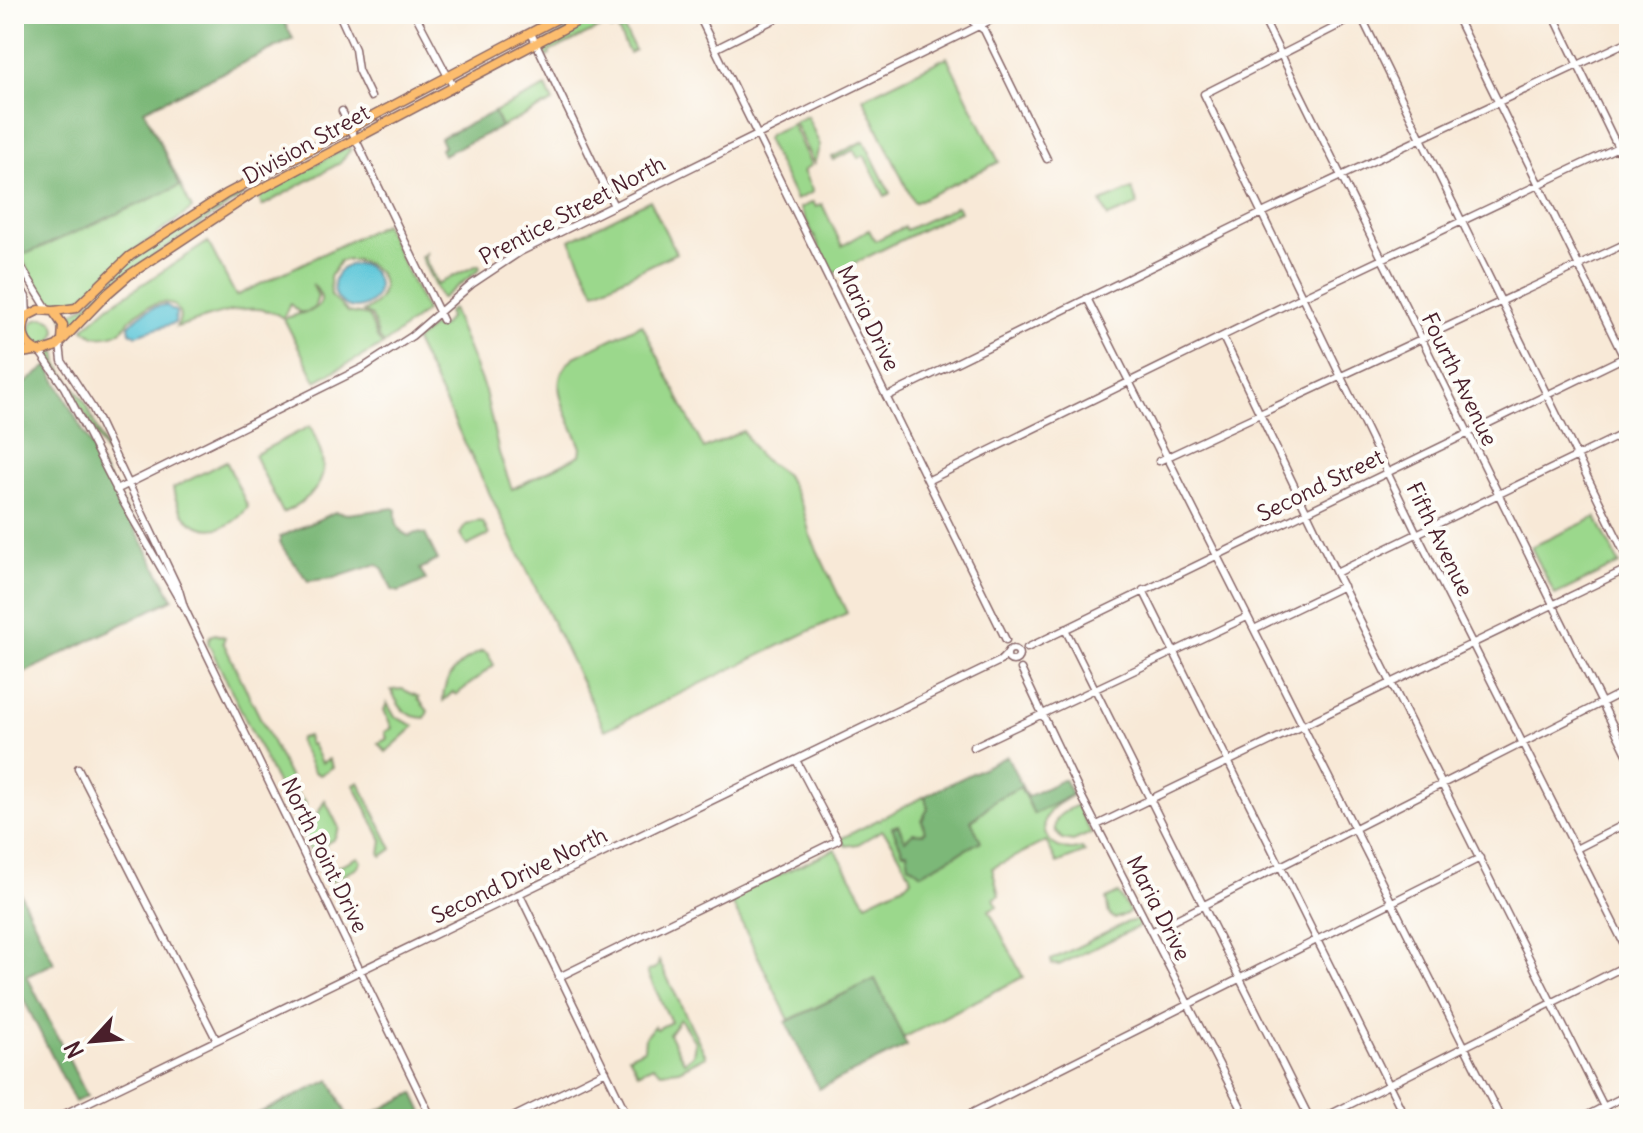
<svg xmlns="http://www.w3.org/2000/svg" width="1643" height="1133" font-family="Delius,sans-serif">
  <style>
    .green { fill: #9bd88c; stroke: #727c5c; stroke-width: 2; fill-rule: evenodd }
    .forest { fill: #7cb878; stroke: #636c52; stroke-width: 2 }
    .water { fill: #5ec7d9; stroke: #547382; stroke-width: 2 }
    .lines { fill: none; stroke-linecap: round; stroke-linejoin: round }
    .minor-casing { stroke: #876667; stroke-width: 9 }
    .major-casing { stroke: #876667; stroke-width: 11 }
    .minor { stroke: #fff; stroke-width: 6 }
    .major { stroke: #fcbd6e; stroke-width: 8 }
    .labels { text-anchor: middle; stroke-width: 8; stroke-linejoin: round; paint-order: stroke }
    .street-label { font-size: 22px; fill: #4a1f2b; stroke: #fdfcf7 }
  </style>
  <rect width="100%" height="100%" fill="#fdfcf7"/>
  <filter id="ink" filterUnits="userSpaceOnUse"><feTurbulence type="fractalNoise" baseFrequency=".0125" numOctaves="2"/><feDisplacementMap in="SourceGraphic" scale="16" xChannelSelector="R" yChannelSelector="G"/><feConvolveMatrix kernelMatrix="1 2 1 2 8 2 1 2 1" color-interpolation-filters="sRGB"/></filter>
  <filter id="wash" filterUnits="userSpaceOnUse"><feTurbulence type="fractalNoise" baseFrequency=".006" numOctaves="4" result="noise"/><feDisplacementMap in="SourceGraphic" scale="32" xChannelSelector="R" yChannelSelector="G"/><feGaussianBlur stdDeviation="1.8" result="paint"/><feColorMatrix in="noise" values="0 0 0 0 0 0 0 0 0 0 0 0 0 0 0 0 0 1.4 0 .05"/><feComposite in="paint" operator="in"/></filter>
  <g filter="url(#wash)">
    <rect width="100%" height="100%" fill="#f8e9d7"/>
    <path class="green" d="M14 14H280L293 39 144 110 192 209 127 256 76 303 58 308 53 306 42 296 14 243Z
      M598 14H629L616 21 621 30 624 29 635 50 629 53 617 28 611 30 608 24 549 52 550 55 547 57 542 46 545 42Z
      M947 57 999 162 914 203 863 98Z
      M546 87 553 102 501 127 494 112Z
      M807 116 820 145 814 164 794 122Z
      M792 124 811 165 803 171 813 192 796 200 766 139 770 134Z
      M864 141 890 193 885 196 864 155 858 158 854 150 833 160 832 157Z
      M347 147 351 149 340 163 262 206 259 198 261 194Z
      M1132 189 1138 205 1108 217 1101 202Z
      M237 193 244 195 113 283 68 331 67 324 62 316C88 313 105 281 125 265 155 242 202 207 237 193Z
      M650 200 676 253 595 292 570 240Z
      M813 202 816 207 822 204 842 246 869 230 875 241 904 227 906 230 957 206 960 211 833 274 800 208Z
      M384 224 426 311 384 344 379 339 372 316 363 312C402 292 378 254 340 261L330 277 331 296 348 312 369 316 377 338 383 345 316 381 284 319C299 312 339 311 312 284L318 296 314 309 309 312H299L290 304 283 318C253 296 208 319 176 327 180 321 182 315 177 309 167 294 141 309 132 318 127 322 125 329 119 332 113 336 101 337 94 336L83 329 109 306 208 242 236 296Z
      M427 252 424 257 437 284 473 267 479 265 480 269 441 299 421 257Z
      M452 309 485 391 499 453 512 489 580 455 581 448C571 418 542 383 574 357L642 324 704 449 743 431 759 456 786 475 803 508 810 535 847 613 605 730 415 341 432 327 438 325 442 327 449 318 448 312Z
      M30 331a13 13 0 1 1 26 0a13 13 0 1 1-26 0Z
      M56 351 58 364 86 404 117 475 84 412 54 365 45 355Z
      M310 426C332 470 328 490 283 513L254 455Z
      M226 461 248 507C221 544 180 531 173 488Z
      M1596 517 1619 564 1555 595 1531 547Z
      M478 521 483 522 489 535 467 546 460 534 466 525Z
      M215 634 225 637 223 642 299 797 306 803 305 808 300 813 291 812 208 643 210 636Z
      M482 651 487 653 494 665 456 695 453 692 443 701C443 675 461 661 482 651Z
      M402 689 419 697 418 699 428 711 425 718C404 717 399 707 391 690Z
      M387 703 395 717 415 726 386 752 378 743 387 739 385 732 392 728 384 710Z
      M307 736 309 745 312 744 321 763 329 759 333 767 320 775 314 772 299 742 300 738Z
      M359 782 392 849 382 856 380 855 382 840 354 785Z
      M1021 786 1034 814 1072 795C1066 801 1053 804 1048 814 1035 837 1060 856 1082 848L1085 852 1057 863 1046 841 992 868 999 895 994 898 997 906 989 910 1023 977 903 1038 875 979 789 1020 732 903 729 904 726 899 835 849 866 903 906 884 911 879 910 874 892 842 882 830 858 844 846 846 840 839 925 796 928 809 922 820 925 832 905 840 907 852 921 873 980 841 971 822 996 799Z
      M325 800 339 828 334 839 324 845 326 849 323 851 332 869 358 857 361 862 357 868 330 882 324 879 301 831 303 826 318 813Z
      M1077 805 1091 833 1073 841 1062 839 1055 831C1053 815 1065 812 1077 805Z
      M1118 893 1130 912 1115 919 1109 914 1106 899Z
      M1137 920 1140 924 1138 927 1059 965 1052 964 1051 960 1128 922Z
      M659 961 706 1056 679 1070 661 1072 653 1066 638 1073 629 1056 644 1049 645 1037 654 1026 657 1029 671 1022 647 972 657 967ZM680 1019 695 1042 693 1055 684 1062 669 1034Z"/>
    <path class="forest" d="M14 14H280L293 39 144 110 180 186 26 254 14 232Z
      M494 112 501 127 443 155 440 149 444 147 440 138Z
      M48 366 173 599 14 678V392Z
      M394 508 396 510C395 523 397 531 409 536L416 533 425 534 438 560 420 569 426 580 399 592 392 590 383 569 377 564 334 578 308 581 280 544V537L335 512 348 514Z
      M1007 756 1027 797 1064 779 1072 795 1034 814 1020 787 996 799 971 821 981 841 921 874 909 864 907 852H903L892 827 898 825 905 840 913 833 923 834 925 832 922 820 928 809 925 796Z
      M14 881 54 963 27 976 87 1096 75 1102 22 996 14 1000Z
      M875 979 907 1046 819 1089 786 1022Z
      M330 1080 349 1119H246Z
      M414 1093 426 1119H361Z"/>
    <path class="water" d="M334 286a22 22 0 1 1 44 0a22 22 0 1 1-44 0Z
      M166 305 176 312 175 323 136 335 130 332 129 326C139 314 151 306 166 305Z"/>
  </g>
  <g filter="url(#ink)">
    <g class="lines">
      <defs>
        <path id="minor" d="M339 14 355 49 358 70 371 97
          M415 14 453 86
          M698 14 1006 640
          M970 14 973 22 984 30 1047 159
          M1261 14 1629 758
          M1360 14 1629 562
          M1361 14 1204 94 1417 534 1629 954
          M1455 14 1629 368
          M1553 14 1629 170
          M531 33 614 206
          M715 49 785 14
          M342 111 443 320
          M14 255 48 310
          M14 276 26 297 27 316
          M1087 298 1501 1119
          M1223 337 1336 573 1610 1119
          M60 344 62 361 93 409 179 590 184 607 432 1119
          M40 352 64 387 122 500 181 603
          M888 396 1262 213 1629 41
          M1159 461 1629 242
          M929 480 1302 297 1618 147
          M116 490 364 367 412 336 472 284 520 252 1003 14
          M1336 573 1629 431
          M1143 590 1406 1119
          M1065 629 1310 1119
          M1254 629 1343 586
          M1027 648 1629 355
          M1007 655a6 6 0 1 1 12 0a6 6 0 1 1-12 0Z
          M1021 669 1082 797 1247 1119
          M973 747 1247 617
          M78 768 216 1039
          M1097 825 1629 568
          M1576 849 1629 822
          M520 895 629 1119
          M1151 932 1629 689
          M559 977 838 840 796 760
          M54 1119 1000 661 1007 654
          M509 1119 606 1071
          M960 1119 1480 858
          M1321 1119 1629 964
          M1580 1119 1629 1094"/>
        <path id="major" d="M54 311 76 308 130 256 226 194 566 14
          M62 341 63 325 53 311 39 310 27 316C20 331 23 346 40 352L57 346 107 294 129 275 250 195 591 14
          M14 354 35 351"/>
      </defs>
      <use href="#minor" class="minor-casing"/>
      <use href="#major" class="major-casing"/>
      <use href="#minor" class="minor"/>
      <use href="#major" class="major"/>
    </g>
  </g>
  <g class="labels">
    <g class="street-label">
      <text transform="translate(306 144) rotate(-29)" y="8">Division Street</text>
      <text transform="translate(572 210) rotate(-28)" y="8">Prentice Street North</text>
      <text transform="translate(869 318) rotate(64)" y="8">Maria Drive</text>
      <text transform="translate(1460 379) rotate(64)" y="8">Fourth Avenue</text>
      <text transform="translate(1320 485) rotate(-26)" y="8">Second Street</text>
      <text transform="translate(1440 539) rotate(64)" y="8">Fifth Avenue</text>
      <text transform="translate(325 855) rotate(64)" y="8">North Point Drive</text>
      <text transform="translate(519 875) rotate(-26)" y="8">Second Drive North</text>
      <text transform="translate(1159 908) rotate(63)" y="8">Maria Drive</text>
    </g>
  </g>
  <rect width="1643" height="1133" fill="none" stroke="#fdfcf7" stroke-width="48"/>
  <g transform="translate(92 1041) rotate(244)" stroke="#fdfcf7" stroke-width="6" paint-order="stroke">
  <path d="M0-6L14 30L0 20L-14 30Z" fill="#4a1f2b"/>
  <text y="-12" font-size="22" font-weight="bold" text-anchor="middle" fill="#4a1f2b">N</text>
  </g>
</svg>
